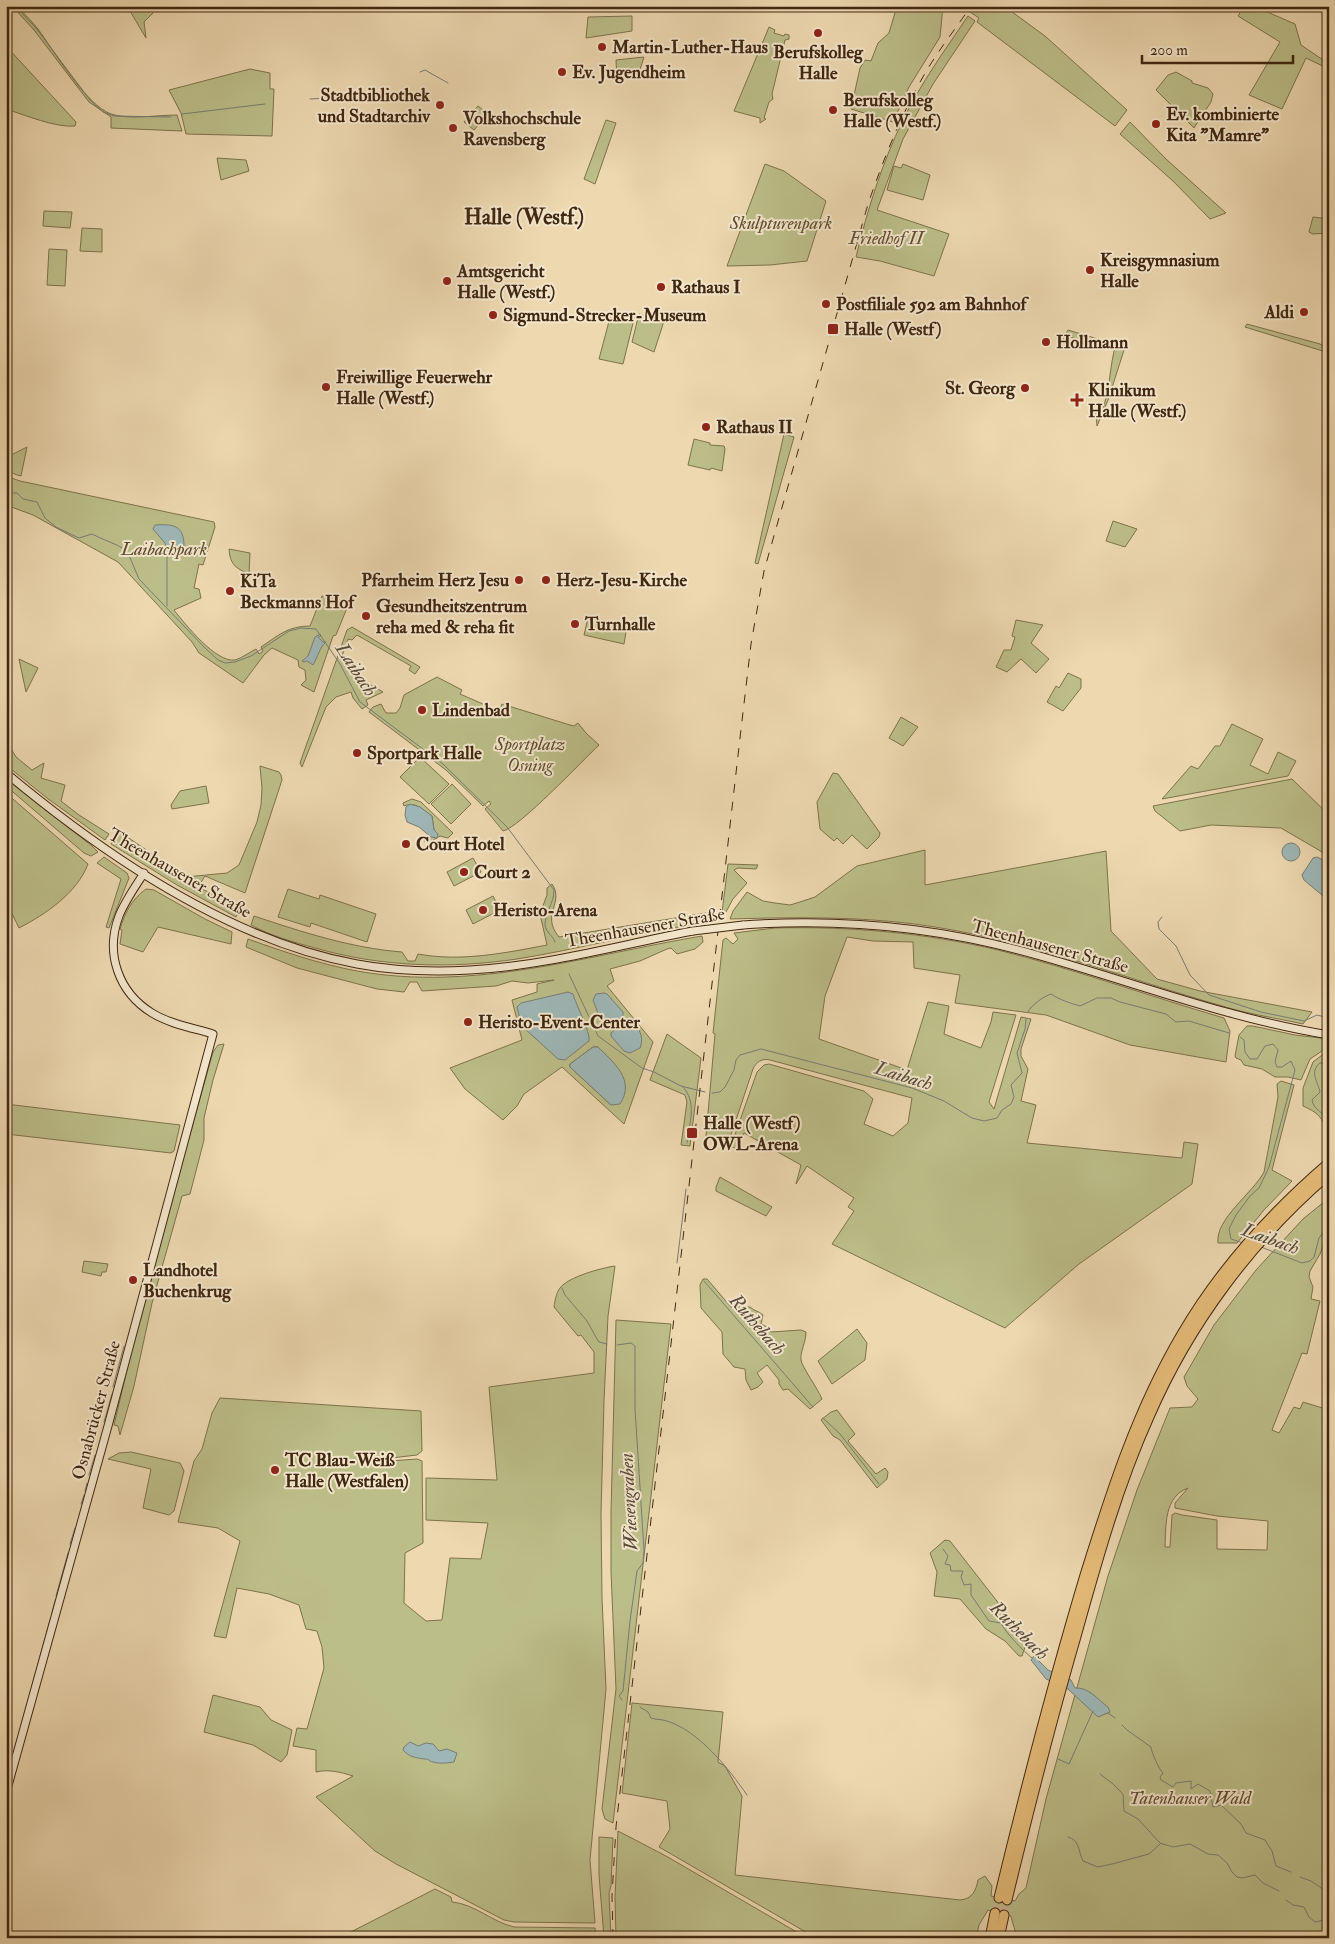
<svg xmlns="http://www.w3.org/2000/svg" width="1335" height="1944" font-family="'IM FELL Double Pica',serif">
  <style>
    .green { fill: #bcbe89; stroke: #7e724d; fill-rule: evenodd }
    .water { fill: #9eb7b7; stroke: #787d75 }
    .lines { fill: none; stroke-linecap: round; stroke-linejoin: round }
    .stream { stroke: #787d75; stroke-width: 1 }
    .highway-tunnel { stroke: #cab590; stroke-width: 9; stroke-dasharray: 9 4.5; stroke-linecap: butt }
    .secondary-casing { stroke: #402711; stroke-width: 9 }
    .highway-casing { stroke: #402711; stroke-width: 11 }
    .secondary { stroke: #f3e6cc; stroke-width: 7 }
    .highway { stroke: #e6bc78; stroke-width: 9 }
    .rail { stroke: #402711; stroke-width: 1; stroke-dasharray: 9 9; stroke-linecap: butt }
    .secondary-bridge-casing { stroke: #402711; stroke-width: 9; stroke-linecap: butt }
    .secondary-bridge { stroke: #f3e6cc; stroke-width: 7 }
    .poi-dot { fill: #8f2418; stroke: #f3e6cc; stroke-width: 2 }
    .labels { text-anchor: middle; stroke-width: 4; stroke-linejoin: round; paint-order: stroke }
    .poi-label { font-size: 18px; font-weight: bold; fill: #402711; stroke: #f3e6cc; text-anchor: start }
    .park-label { font-size: 18px; font-style: italic; fill: #5f4d2f; stroke: #f3e6cc }
    .street-label { font-size: 18px; fill: #402711; stroke: #f3e6cc }
    .water-label { font-size: 19px; font-style: italic; fill: #584b3a; stroke: #f3e6cc }
    .district-label { font-size: 22px; font-weight: bold; fill: #402711; stroke: #f3e6cc }
  </style>
  <rect width="100%" height="100%" fill="#edd8b0"/>
  <filter id="stains"><feTurbulence type="fractalNoise" baseFrequency=".004" numOctaves="4"/><feColorMatrix values="0 0 0 0 .2 0 0 0 0 .09 0 0 0 0 .02 0 0 0 .5 -.17"/></filter>
  <radialGradient id="worn" r=".72"><stop offset=".6" stop-color="#630" stop-opacity="0"/><stop offset="1" stop-color="#630" stop-opacity=".3"/></radialGradient>
  <path class="green" d="M12 6H17C24 14 32 21 38 29 54 51 86 105 111 114 128 120 158 115 177 115L182 131 111 128V117L89 102 34 30Z
    M127 6H160L144 22 146 38Z
    M897 6H943L940 37 909 87 893 122 851 109 860 68 865 60 871 61 878 43 889 33Z
    M974 6H1004L1045 36 1127 110 1115 126 977 22 979 18 970 12Z
    M1244 6H1267L1265 11 1295 24 1301 45 1329 64V69L1306 58 1282 109 1249 95 1280 42 1238 16Z
    M632 16V31L586 38 588 17Z
    M968 16 975 21 933 84 903 139 877 210 949 234 934 276 880 261 856 257C867 211 882 163 903 120 921 83 945 50 968 16Z
    M769 27 775 30 774 33 784 36 785 34 789 35V39L785 40 772 94 773 99 769 102 764 118 766 119 760 123V118L734 111Z
    M6 46 76 122 75 126C56 128 25 115 6 109Z
    M644 57 637 79 631 77 617 81 616 60Z
    M250 69 270 73V89H274L272 136 186 134 181 113 169 90Z
    M1176 72 1192 81V83L1208 88 1213 94 1211 102 1194 128 1156 90 1168 75Z
    M478 106 488 114 474 130 464 122Z
    M606 120 616 123 595 184 584 179Z
    M1130 122 1166 159 1226 213 1210 219 1173 181 1120 134Z
    M217 158 246 160 249 171 221 180Z
    M765 164 784 171 826 201 807 261 770 265 727 266Z
    M903 164 930 175 923 200 887 190 894 166 901 168Z
    M44 211 72 212 70 228 43 226Z
    M1313 217 1329 219V233L1313 234 1309 232Z
    M82 228 102 229V252L80 251Z
    M49 249 67 250 65 286 47 285Z
    M612 310 635 315 623 364 599 359Z
    M639 314 664 321 654 352 632 342Z
    M1247 324 1320 344 1329 349V353L1245 327Z
    M1068 330 1101 340 1100 342H1108L1107 347 1066 336 1063 339Z
    M1116 344 1125 347 1108 400 1097 426 1096 413 1102 411C1111 387 1109 367 1116 344Z
    M784 434 794 437 758 564 755 563Z
    M694 439 710 443V445L724 446 725 449 722 471 711 468 710 470 688 465Z
    M27 447 21 476C10 474 5 468 7 457Z
    M6 476 20 481 214 522 215 527 203 565 199 564 194 588 199 589 201 598 174 610C185 624 216 663 235 660 242 658 250 652 256 649L259 654 263 651 261 647C279 635 288 626 310 626L322 596H330L349 603 336 635 333 636 314 692 301 685 306 680 305 670 299 667 298 660 272 648 264 655 243 683 199 653 192 642 118 562 33 515 6 505Z
    M1113 521 1137 529 1125 547 1106 541Z
    M229 549 250 553 249 574C235 568 230 564 229 549Z
    M588 618 627 626 624 644 584 635Z
    M1016 620 1043 625 1031 643 1049 659 1036 673 1021 659 1007 672 996 667 1004 650H1011L1015 637 1012 636Z
    M352 627 420 667 415 674 409 670 411 666 357 635 352 640 348 639 342 656 345 657 346 664 350 667 352 674 383 692 366 700 368 705 362 709 353 698 351 692 336 697 326 707 302 767 300 763 347 630Z
    M19 659 38 668 26 692Z
    M1068 673 1081 679V688L1063 711 1047 702 1056 686 1059 688Z
    M437 677 462 690 460 694 499 711 502 704 570 725 574 726 578 723 586 733 599 745C583 760 519 828 503 831L485 809 491 804 489 801 483 806 446 770 369 712 373 707 381 704 386 713H396L400 708 404 695Z
    M901 717 918 727 903 746 889 738Z
    M1232 724 1263 739 1250 765 1268 774 1278 752 1296 761 1288 776 1162 799 1191 766 1198 769 1215 746H1220Z
    M6 740 16 757 32 770 44 763 41 778 65 785 61 801 79 815 109 834 105 840 47 798 6 765Z
    M420 757 449 784 429 804 400 777Z
    M260 766 279 772 281 775 282 780 245 893 205 876 198 887 241 908 236 917 177 885 111 844 117 830 186 877 227 873 239 865 257 822 261 805 262 788Z
    M833 773 838 774 880 833 879 837 867 849 852 835 843 844 837 838 834 841 820 829 817 802Z
    M6 779 92 846 98 852 91 856 84 853 6 786Z
    M1292 779 1329 815V856L1281 828 1211 825 1180 831 1155 811 1153 806Z
    M452 784 471 804 451 824 431 804Z
    M206 786 209 803 172 809 171 805 180 791Z
    M6 793 88 864C77 893 46 914 19 928L6 901Z
    M412 799 421 802 453 833 448 838 440 836 430 842 424 841 428 835 436 832 434 830 432 816C422 810 417 801 404 806L403 803Z
    M925 850V885L1106 851 1111 931 1157 979 1200 991 1312 1012 1303 1024C1276 1018 1248 1014 1222 1006 1128 979 1037 944 941 928 871 916 801 917 730 919L733 911 747 892 763 901 775 903 790 905 800 902 815 897 857 866Z
    M104 857 127 873 129 878 109 928 106 927 121 879 97 863Z
    M473 858 481 872 454 886 447 872Z
    M728 864 758 865 756 869 738 868 734 870 747 883 733 899 721 921Z
    M552 884C565 903 540 914 559 937L706 913 703 923C641 932 580 949 517 959 450 969 381 967 315 948 293 942 271 936 251 925L254 916C302 932 351 948 402 952L408 961H415L418 954C461 962 505 953 547 945L540 914 547 895V888Z
    M146 889 154 890 205 919 232 932 231 944 158 927 143 952 120 944 122 930 120 929C125 913 131 900 146 889Z
    M288 889 319 899 320 895 376 914 367 942 311 923 310 927 278 917Z
    M493 896 500 910 473 924 466 910Z
    M775 928C849 926 926 933 998 950 1074 969 1149 996 1224 1018L1230 1031 1226 1062 1130 1045 1046 1015 955 1003 960 975 914 968 913 942 873 941 847 937 825 996 819 1039 907 1070 928 1002 949 1006 944 1034 981 1048 991 1022 993 1012 1016 1015 989 1102 994 1109 1021 1017 1031 1019 1021 1049V1056L1028 1069 1021 1101 1036 1105 1027 1143 1182 1158 1184 1142 1198 1144 1192 1184 1079 1264 1005 1328 832 1244 854 1211 848 1207 854 1198 807 1166 796 1184 801 1165 744 1133 736 1149 731 1146 757 1072 764 1065 769 1064 864 1091 873 1099 864 1124 893 1136 908 1123 912 1098 770 1060C762 1058 756 1062 753 1069L728 1144 718 1137 706 1136 715 1034 713 1033 723 940 726 938 733 944 738 939 734 933Z
    M702 936 703 942 695 949 677 954 671 948 667 949 640 961 610 969 614 981 607 986 653 1042 624 1124 562 1067 524 1094 517 1106 503 1120 465 1089 450 1068 522 1040 512 1000 537 992V984L554 980 528 983 512 981 496 986 422 991 417 982H410L404 992 377 989 297 968 246 947 248 939C284 952 320 964 357 971 474 992 588 955 702 936ZM593 1047H598L611 1105 570 1067V1064Z
    M1247 1026H1253L1295 1035 1329 1039V1138C1323 1119 1321 1114 1303 1106V1088L1313 1062 1326 1052 1325 1049 1310 1059 1301 1080 1288 1077H1275L1262 1069 1244 1065 1241 1060 1236 1058 1235 1056 1239 1035Z
    M667 1034 701 1058 690 1146 681 1145 687 1102 685 1095 650 1080Z
    M224 1044 213 1080 204 1118V1140L190 1194 182 1196 152 1303 134 1386 120 1435 118 1426 114 1425 141 1310 213 1052 218 1045Z
    M1281 1081 1294 1085 1272 1170 1292 1181 1264 1210 1237 1243H1218C1215 1219 1253 1193 1264 1172L1278 1097 1277 1084Z
    M6 1104 180 1125 174 1151 171 1153 6 1134Z
    M720 1177 772 1207 766 1216 716 1191V1187Z
    M1329 1198V1231L1320 1254 1310 1271 1309 1277 1313 1287 1311 1299 1320 1301 1307 1354 1302 1353 1272 1430 1279 1433 1294 1407 1300 1409 1303 1402 1329 1410V1938H1015C1017 1931 1012 1924 1011 1916L988 1910 979 1925 976 1938H816L659 1847 670 1829 667 1801 622 1793 632 1703 723 1712 718 1762 725 1766 742 1796 735 1875 960 1900C972 1899 976 1891 978 1880L985 1876 992 1886 991 1896 1015 1901 1019 1894 1026 1888 1046 1799 1108 1576 1137 1490 1170 1408 1192 1407 1198 1399 1187 1386 1184 1377 1214 1325 1256 1270 1303 1219ZM1188 1488 1175 1503V1508L1217 1516 1268 1521 1267 1550 1217 1549V1520L1182 1515 1175 1513 1172 1515 1170 1547H1165C1166 1525 1164 1497 1188 1488Z
    M84 1261 108 1264 106 1272H102L101 1276 82 1272Z
    M615 1266 608 1316 604 1401 601 1513 602 1598 606 1689 590 1860 595 1923 514 1922 504 1920 396 1864 375 1851 316 1797 353 1776C340 1772 329 1769 316 1772V1750L293 1746 297 1728 307 1729 324 1668 322 1647 317 1631 306 1629 299 1605 269 1594 237 1588 226 1638 214 1636 240 1541 218 1528 178 1522 194 1461 202 1449 212 1413 220 1398 421 1411 422 1451 417 1455 391 1458 390 1461 417 1459 422 1461 423 1543 405 1553 404 1603 426 1621 442 1620 450 1558 481 1559 488 1523 426 1520V1478L497 1480 489 1387 594 1373V1352L581 1335 578 1336 554 1307C555 1301 556 1293 560 1288 568 1277 601 1268 615 1266Z
    M703 1279H707L731 1307H750C754 1311 759 1311 763 1315L761 1324 767 1327 771 1332 801 1330 806 1332C806 1343 800 1351 801 1360 802 1367 818 1389 822 1399L810 1409 788 1389 783 1390 779 1384V1380L767 1365 757 1373 763 1382 758 1387 751 1390 746 1380 745 1369 734 1367 723 1354 722 1332 701 1308 700 1285Z
    M616 1320 671 1324 613 1823 605 1819 602 1809 616 1689 611 1572V1512Z
    M857 1329 867 1343 865 1360 832 1384 818 1361Z
    M837 1410 855 1434 848 1441 876 1474 885 1468 888 1472 887 1479 877 1488 840 1440 833 1436 821 1420 831 1412Z
    M131 1452 180 1463 184 1471 174 1511 169 1515 143 1508 151 1469 108 1459 119 1453Z
    M945 1540 950 1541 1025 1637 1026 1644 1022 1656H1019L1005 1641 986 1629 960 1599 934 1596 937 1572 930 1553Z
    M213 1695 260 1707 271 1720 292 1730 287 1755 281 1762 253 1745 204 1732Z
    M618 1831 666 1856 807 1938H616L615 1898Z
    M599 1837 613 1838 611 1886 609 1893 611 1938H604L599 1875Z
    M435 1889 451 1897 452 1902C475 1904 492 1922 514 1927L595 1928 596 1938H339Z"/>
  <path class="water" d="M155 525C173 524 184 525 184 546L177 551H167L165 543 153 529Z
    M320 634 321 636 318 637 323 642H326C319 648 318 657 313 665L307 661 304 662 302 661 308 656 315 637Z
    M410 804 420 807 432 816 434 830 438 834 437 838 431 837 419 827 407 822 405 815 406 807Z
    M1282 852a9 9 0 1 1 18 0a9 9 0 1 1-18 0Z
    M1317 857 1329 863V901L1304 880 1302 875 1313 858Z
    M568 992 573 994C576 1005 591 1033 589 1041L565 1060 558 1059 524 1028 521 1024 517 1007 521 1003Z
    M604 993 607 994 623 1012V1016L605 1029 603 1027 593 1000 596 994Z
    M626 1019C638 1023 645 1037 640 1048L630 1053 624 1051 611 1036V1033Z
    M593 1047H598C613 1062 636 1080 620 1104L611 1105 570 1067V1064Z
    M1034 1656 1048 1670 1071 1680 1075 1688C1089 1687 1097 1699 1108 1707L1110 1712 1098 1717 1068 1689 1046 1679 1031 1660Z
    M410 1742 418 1746 426 1743 433 1744 439 1751 447 1749 457 1753 454 1762C447 1763 439 1764 433 1762 428 1761 430 1759 425 1759 416 1758 409 1757 403 1750L404 1747Z"/>
  <g class="lines">
    <path class="stream" d="M15 6 36 28 90 100 103 112 114 116 171 117
      M420 72 425 70 448 83
      M310 99 363 96
      M182 114 265 104
      M6 493H17L23 499 37 502 45 518 56 527 79 538 92 534C103 540 115 543 126 550
      M128 553 139 579 205 648 218 660 225 663 235 662 251 656 289 631 301 628 316 629 340 664 360 702 443 764 507 827 554 890C554 903 545 913 545 925 546 933 553 935 555 942
      M167 606V552
      M1162 917 1158 922 1159 929 1176 946 1190 975 1209 995 1261 1012 1304 1021 1317 1015 1329 1018
      M569 974 598 1036 642 1068 654 1072 681 1086 705 1092
      M1028 1012C1030 1006 1044 996 1051 994 1060 1000 1070 1003 1080 1006L1097 998H1111L1120 1002 1166 1014 1176 1022 1189 1021 1229 1033
      M1240 1037 1244 1040 1245 1052 1250 1059H1257L1265 1046 1273 1044 1278 1050 1275 1062 1277 1067H1282L1291 1061 1295 1070 1269 1167 1259 1188 1250 1196 1236 1215 1229 1229 1231 1239 1243 1243
      M1325 1062 1329 1051
      M1329 1070 1327 1071 1325 1063H1320C1309 1072 1318 1082 1320 1092L1312 1100C1314 1111 1324 1112 1329 1121
      M682 1086C698 1102 689 1123 687 1143
      M712 1093 720 1092 725 1087 734 1070 736 1060 740 1055 761 1049 912 1088 944 1101 972 1118 984 1121 997 1118 1002 1110 1011 1104 1014 1097 1011 1085 1022 1073 1017 1053 1025 1029 1026 1019
      M1261 1247 1302 1263 1310 1261 1314 1257 1319 1238 1329 1225
      M677 1263 686 1189
      M704 1281 813 1407
      M562 1288 565 1295 587 1321 597 1339 599 1342 607 1344
      M617 1345 631 1343 635 1346V1409L644 1550 643 1563 637 1571 630 1621 623 1691 619 1696 622 1700
      M113 1387 124 1346
      M823 1418 840 1434 879 1484
      M104 1422 112 1394
      M89 1475 95 1455
      M85 1491 87 1483
      M81 1504 84 1495
      M70 1544 75 1528
      M943 1549 948 1556 945 1564 950 1565 951 1571H963L961 1577 964 1585 971 1584V1595L989 1621 1001 1623C1004 1631 1024 1652 1032 1658
      M56 1596 68 1553
      M52 1613 55 1601
      M31 1690 50 1620
      M640 1707 648 1712 651 1718C656 1720 662 1719 667 1721 699 1731 729 1769 747 1795
      M1108 1713 1115 1718
      M1122 1725 1127 1730 1151 1747C1151 1751 1159 1770 1163 1773L1160 1777 1161 1780 1173 1787 1176 1783 1191 1781V1789L1198 1784 1210 1791 1213 1807 1221 1805 1241 1824 1246 1833 1265 1840 1272 1851 1276 1866 1291 1872
      M17 1742 30 1694
      M1058 1759 1069 1764 1093 1711
      M1100 1774 1113 1784 1123 1794 1124 1811 1138 1819 1160 1843 1173 1847 1190 1844 1208 1854 1218 1855 1227 1863 1232 1872 1237 1877 1242 1878 1255 1875 1263 1883 1279 1891
      M6 1779 9 1769
      M1068 1837C1080 1840 1078 1851 1083 1861L1098 1867 1112 1864 1149 1854 1160 1844
      M1300 1877 1311 1881 1329 1893
      M1286 1900 1293 1905 1304 1907 1309 1917 1315 1922 1329 1919"/>
    <path class="highway-tunnel" d="M995 1913 999 1898
      M1004 1915 1007 1900"/>
    <defs>
      <path id="secondary" d="M6 773C103 854 231 941 357 964 394 971 432 972 470 970 545 966 619 945 693 931
        M743 925C843 918 944 928 1040 956 1136 983 1230 1019 1329 1035
        M6 1793 108 1426 213 1034C193 1028 170 1024 152 1013 118 992 105 953 119 916 125 901 135 887 144 873"/>
      <path id="highway" d="M999 1898C1025 1790 1053 1682 1085 1575 1111 1492 1137 1410 1182 1334 1220 1269 1272 1212 1329 1163
        M1007 1900C1028 1813 1050 1726 1075 1640 1096 1565 1117 1488 1149 1417 1189 1324 1252 1240 1329 1174
        M990 1938 995 1913
        M999 1938 1004 1915"/>
    </defs>
    <use href="#secondary" class="secondary-casing"/>
    <use href="#highway" class="highway-casing"/>
    <use href="#secondary" class="secondary"/>
    <use href="#highway" class="highway"/>
    <path class="rail" d="M613 1938 612 1896 616 1827 740 738 751 644 764 571 868 204C884 158 902 112 927 70 940 48 957 27 971 6"/>
    <defs>
      <path id="secondary-bridge" d="M693 931 743 925"/>
    </defs>
    <use href="#secondary-bridge" class="secondary-bridge-casing"/>
    <use href="#secondary-bridge" class="secondary-bridge"/>
  </g>
  <g class="poi-dot">
    <circle cx="818" cy="33" r="5"/>
    <circle cx="602" cy="47" r="5"/>
    <circle cx="562" cy="72" r="5"/>
    <circle cx="440" cy="105" r="5"/>
    <circle cx="833" cy="110" r="5"/>
    <circle cx="1156" cy="124" r="5"/>
    <circle cx="453" cy="128" r="5"/>
    <circle cx="1090" cy="270" r="5"/>
    <circle cx="447" cy="281" r="5"/>
    <circle cx="661" cy="287" r="5"/>
    <circle cx="826" cy="304" r="5"/>
    <circle cx="1304" cy="312" r="5"/>
    <circle cx="493" cy="315" r="5"/>
    <rect x="827" y="323" width="12" height="12" rx="2.5"/>
    <circle cx="1046" cy="342" r="5"/>
    <circle cx="326" cy="387" r="5"/>
    <circle cx="1025" cy="388" r="5"/>
    <path d="M1074.5 392.5h5v5h5v5h-5v5h-5v-5h-5v-5h5z"/>
    <circle cx="706" cy="427" r="5"/>
    <circle cx="519" cy="580" r="5"/>
    <circle cx="546" cy="580" r="5"/>
    <circle cx="230" cy="591" r="5"/>
    <circle cx="366" cy="616" r="5"/>
    <circle cx="575" cy="624" r="5"/>
    <circle cx="422" cy="710" r="5"/>
    <circle cx="357" cy="753" r="5"/>
    <circle cx="406" cy="844" r="5"/>
    <circle cx="464" cy="872" r="5"/>
    <circle cx="483" cy="910" r="5"/>
    <circle cx="468" cy="1022" r="5"/>
    <rect x="686" y="1127" width="12" height="12" rx="2.5"/>
    <circle cx="133" cy="1280" r="5"/>
    <circle cx="275" cy="1470" r="5"/>
  </g>
  <g class="labels">
    <g class="poi-label">
      <text x="612" y="53">Martin-Luther-Haus</text>
      <text x="818" y="58" text-anchor="middle">Berufskolleg<tspan x="818" dy="21">Halle</tspan></text>
      <text x="572" y="78">Ev. Jugendheim</text>
      <text x="430" y="101" text-anchor="end">Stadtbibliothek<tspan x="430" dy="21">und Stadtarchiv</tspan></text>
      <text x="843" y="106">Berufskolleg<tspan x="843" dy="21">Halle (Westf.)</tspan></text>
      <text x="1166" y="120">Ev. kombinierte<tspan x="1166" dy="21">Kita "Mamre"</tspan></text>
      <text x="463" y="124">Volkshochschule<tspan x="463" dy="21">Ravensberg</tspan></text>
      <text x="1100" y="266">Kreisgymnasium<tspan x="1100" dy="21">Halle</tspan></text>
      <text x="457" y="277">Amtsgericht<tspan x="457" dy="21">Halle (Westf.)</tspan></text>
      <text x="671" y="293">Rathaus I</text>
      <text x="836" y="310">Postfiliale 592 am Bahnhof</text>
      <text x="1294" y="318" text-anchor="end">Aldi</text>
      <text x="503" y="321">Sigmund-Strecker-Museum</text>
      <text x="844" y="335">Halle (Westf)</text>
      <text x="1056" y="348">Hollmann</text>
      <text x="336" y="383">Freiwillige Feuerwehr<tspan x="336" dy="21">Halle (Westf.)</tspan></text>
      <text x="1015" y="394" text-anchor="end">St. Georg</text>
      <text x="1088" y="396">Klinikum<tspan x="1088" dy="21">Halle (Westf.)</tspan></text>
      <text x="716" y="433">Rathaus II</text>
      <text x="509" y="586" text-anchor="end">Pfarrheim Herz Jesu</text>
      <text x="556" y="586">Herz-Jesu-Kirche</text>
      <text x="240" y="587">KiTa<tspan x="240" dy="21">Beckmanns Hof</tspan></text>
      <text x="376" y="612">Gesundheitszentrum<tspan x="376" dy="21">reha med &amp; reha fit</tspan></text>
      <text x="585" y="630">Turnhalle</text>
      <text x="432" y="716">Lindenbad</text>
      <text x="367" y="759">Sportpark Halle</text>
      <text x="416" y="850">Court Hotel</text>
      <text x="474" y="878">Court 2</text>
      <text x="493" y="916">Heristo-Arena</text>
      <text x="478" y="1028">Heristo-Event-Center</text>
      <text x="703" y="1129">Halle (Westf)<tspan x="703" dy="21">OWL-Arena</tspan></text>
      <text x="143" y="1276">Landhotel<tspan x="143" dy="21">Buchenkrug</tspan></text>
      <text x="285" y="1466">TC Blau-Weiß<tspan x="285" dy="21">Halle (Westfalen)</tspan></text>
    </g>
    <g class="park-label">
      <text x="781" y="229">Skulpturenpark</text>
      <text x="886" y="244">Friedhof II</text>
      <text x="164" y="555">Laibachpark</text>
      <text x="530" y="750">Sportplatz<tspan x="530" dy="21">Osning</tspan></text>
      <text x="1190" y="1804">Tatenhauser Wald</text>
    </g>
    <g class="street-label">
      <text transform="translate(180 873) rotate(30)" y="6">Theenhausener Straße</text>
      <text transform="translate(645 927) rotate(-10)" y="6">Theenhausener Straße</text>
      <text transform="translate(1050 946) rotate(15)" y="6">Theenhausener Straße</text>
      <text transform="translate(96 1410) rotate(-75)" y="6">Osnabrücker Straße</text>
    </g>
    <g class="water-label">
      <text transform="translate(357 669) rotate(57)" y="7">Laibach</text>
      <text transform="translate(904 1075) rotate(17)" y="7">Laibach</text>
      <text transform="translate(1271 1238) rotate(20)" y="7">Laibach</text>
      <text transform="translate(758 1324) rotate(49)" y="7">Ruthebach</text>
      <text transform="translate(628 1502) rotate(-93)" y="7">Wiesengraben</text>
      <text transform="translate(1020 1630) rotate(45)" y="7">Ruthebach</text>
    </g>
    <g class="district-label">
      <text x="524" y="224">Halle (Westf.)</text>
    </g>
  </g>
  <rect width="1335" height="1944" fill="none" stroke="#edd8b0" stroke-width="25"/>
  <rect x="8" y="8" width="1320" height="1929" fill="none" stroke="#402711" stroke-width="2.5"/>
  <rect x="12" y="12" width="1310" height="1919" fill="none" stroke="#402711"/>
  <path d="M1142 55v8h151v-8" fill="none" stroke="#402711" stroke-width="2.5"/>
  <text x="1150" y="55" font-size="15" fill="#402711" stroke="#f3e6cc" stroke-width="4" paint-order="stroke">200 m</text>
  <rect width="100%" height="100%" filter="url(#stains)"/>
  <rect width="100%" height="100%" fill="url(#worn)"/>
</svg>
